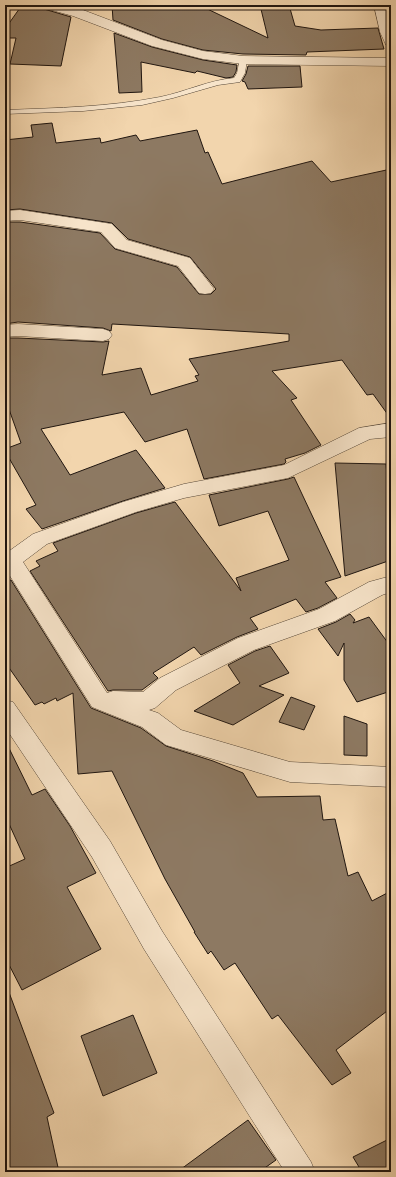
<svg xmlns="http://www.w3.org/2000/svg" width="396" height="1177" font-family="'EB Garamond',serif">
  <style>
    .building { fill: #8d7962; stroke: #201610 }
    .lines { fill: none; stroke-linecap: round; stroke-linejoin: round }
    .lane-casing { stroke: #544637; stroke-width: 1 }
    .street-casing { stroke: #544637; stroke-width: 1 }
    .lane { fill: #f7e4ca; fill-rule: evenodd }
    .street { fill: #f7e4ca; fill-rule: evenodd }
  </style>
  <rect width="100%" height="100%" fill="#f2d5ad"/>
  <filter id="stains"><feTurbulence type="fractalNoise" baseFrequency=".005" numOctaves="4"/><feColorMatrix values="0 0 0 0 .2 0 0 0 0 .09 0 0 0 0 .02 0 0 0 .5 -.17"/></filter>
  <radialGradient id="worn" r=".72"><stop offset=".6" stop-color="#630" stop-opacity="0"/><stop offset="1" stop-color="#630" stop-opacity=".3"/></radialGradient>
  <path class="building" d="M22 5H41L44 9 71 17 61 66 10 64 16 38H5V29Z
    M112 5H199L268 38 260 5H289L295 26 321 30 378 28 384 49 307 52 306 55 243 54 203 50 162 39 113 20Z
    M114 33 152 47 203 60 237 65 236 72 233 77 226 78 197 71 195 73 141 62 142 92 119 93Z
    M248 66H300L302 87 248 89 245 82 242 81 246 74Z
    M52 123 56 143 100 138 101 143 136 135 140 141 197 130 205 153 208 152 222 184 312 161 331 182 391 169V419L373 394 367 395 342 360 272 371 297 398 291 400 321 445 305 453 285 459 286 462 284 464 204 479 187 429 145 442 124 412 41 429 70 475 136 450 165 488 123 501 42 529 26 509 36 505 5 451V449L21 443 5 398V338H18L103 342 109 341 102 375 141 368 151 395 198 381 195 376 199 375 189 359 289 341V334L112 324 111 331 103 328 18 322 5 324V222H20L100 233 115 249 177 267 199 294H211L216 289 190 257 128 239 112 223 20 209 5 210V140L33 137 31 125Z
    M335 463 386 464 391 519V560L345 576Z
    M294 477 341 577 325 582 337 598 318 608 306 612 296 599 250 618 258 629 237 637 201 655 194 647 153 673 158 678 142 690H113L108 691 30 571 40 566 36 561 58 551 53 543 136 513 175 502 241 591 236 578 289 560 268 511 219 526 209 495 288 479Z
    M11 580 91 708 141 728 166 746 213 761 243 773 257 797 320 796 323 820 335 819 348 876 358 872 372 901 391 891V1008L336 1050 351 1073 332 1085 278 1015 272 1019 235 963 224 970 211 951 208 954 194 932H195L165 879 112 771 78 774 73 693 57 701 56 698 44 704 42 702 35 705 5 662V582Z
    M350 614 355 620 353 623 369 617 391 647V691L357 702 344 680V643L338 656 318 629 336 622Z
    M270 646 289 673 259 686 284 695 233 725 194 711 240 683 228 665 255 651Z
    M291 697 315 706 304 730 279 722Z
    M344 716 367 724V756L344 755Z
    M5 740 32 795 45 789 70 826 96 873 67 887 101 949 22 990 5 957V868L25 859 5 815Z
    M5 987H7L54 1113 47 1117 59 1172H5Z
    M133 1015 157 1073 103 1096 81 1036Z
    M248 1120 276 1160 259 1172H177Z
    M391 1138V1172H362L353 1157Z"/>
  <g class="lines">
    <defs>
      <path id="lane" d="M240 58H243L247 60 245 73 240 82 218 85 173 98 142 105 83 111 5 114V110C57 108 109 107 160 97 185 92 209 80 234 78L237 73Z"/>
      <path id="street" d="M42 5H64L83 10 162 40 203 51 243 56 391 58V66L243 64 203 59 152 46 73 16 44 8Z
        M374 5H388L390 10 391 46 386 45 380 32Z
        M20 210 112 224 127 240 190 258 214 289 211 293 205 294 199 293 178 266 115 248 101 232 20 220 5 221V211Z
        M18 324 103 329 109 331 112 335 109 339 103 341 18 336 5 337V325Z
        M391 423V437L370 439 288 478 184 498 136 512 47 544 23 562 107 693 113 691 143 692 160 678 238 638 319 609 369 582 391 576V592L382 595 335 621 254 650 176 690 155 708 149 710 158 713 181 730 290 762 391 767V787L290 782 166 745 142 727 92 707 5 568V554L33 534 123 502 184 484 284 465 359 428Z
        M5 700 13 702 110 841 162 931 311 1162 315 1172H285L144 949 92 857 5 727Z"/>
    </defs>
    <use href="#lane" class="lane-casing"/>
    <use href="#street" class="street-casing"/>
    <use href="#lane" class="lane"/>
    <use href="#street" class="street"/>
  </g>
  <rect width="396" height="1177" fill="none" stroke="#f2d5ad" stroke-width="20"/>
  <rect x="6" y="6" width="384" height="1165" fill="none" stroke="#201610" stroke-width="2"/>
  <rect x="10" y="10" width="376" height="1157" fill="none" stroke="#201610"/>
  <rect width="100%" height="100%" filter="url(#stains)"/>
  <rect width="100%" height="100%" fill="url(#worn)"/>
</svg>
